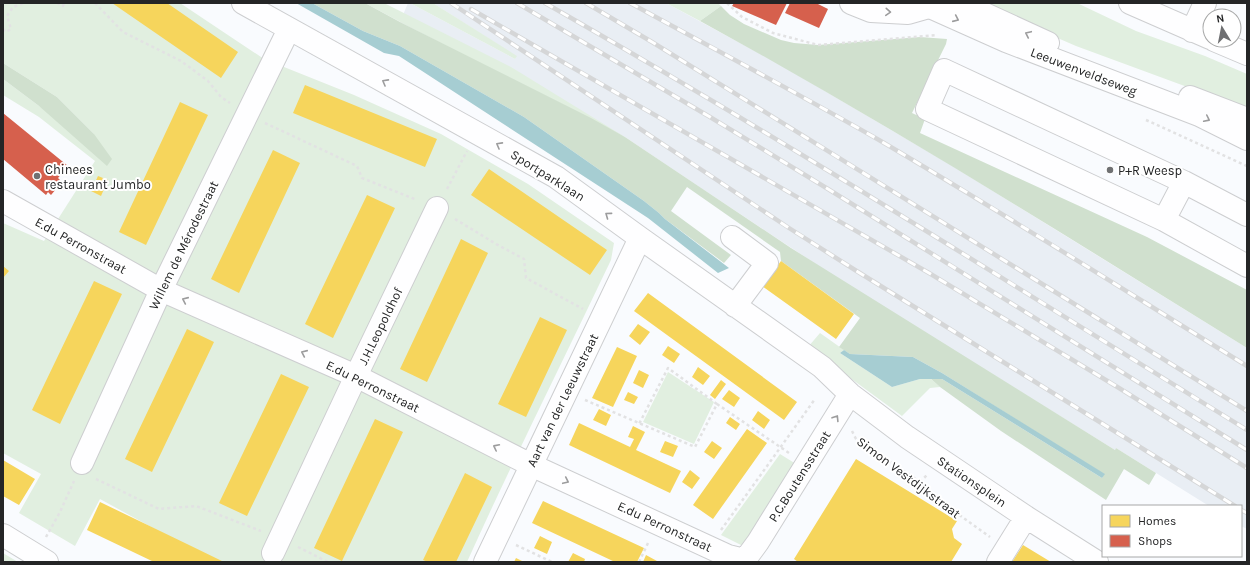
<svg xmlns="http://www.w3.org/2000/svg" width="1250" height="565" font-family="Karla,sans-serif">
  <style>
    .built { fill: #e9eef4 }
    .green { fill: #e1efe0 }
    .forest { fill: #d0e0ce }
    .water { fill: #a6cdd2 }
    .homes { fill: #f6d55c }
    .shops { fill: #d6604d }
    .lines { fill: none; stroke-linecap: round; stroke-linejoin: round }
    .minor-casing { stroke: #cdced0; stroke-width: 24 }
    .major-casing { stroke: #cdced0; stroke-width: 24 }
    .path { stroke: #e2e2e3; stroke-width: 2.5; stroke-dasharray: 3 3; stroke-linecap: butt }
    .minor { stroke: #fefeff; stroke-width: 22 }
    .major { stroke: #fefeff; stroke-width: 22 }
    .rail-casing { stroke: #d5d6d7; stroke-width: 4.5 }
    .rail { stroke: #fff; stroke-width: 3; stroke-dasharray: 9; stroke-linecap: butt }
    .oneway { stroke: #9c9c9d }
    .poi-dot { fill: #6f7072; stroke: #fff; stroke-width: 1.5 }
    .labels { text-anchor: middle; stroke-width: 4; stroke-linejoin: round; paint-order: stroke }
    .street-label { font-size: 13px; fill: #242526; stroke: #fff }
    .poi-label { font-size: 13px; fill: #242526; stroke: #fff; text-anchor: start }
  </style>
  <rect width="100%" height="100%" fill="#f9fbfe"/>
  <path class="built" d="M408 3H410L515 59 516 56 433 3H666L779 64 949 164 1247 348V529L1241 526V506H1209L1116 448 1115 450 840 280 704 190 625 137 400 22Z"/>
  <path class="green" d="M3 3H180L264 59 354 95 441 134 528 184 614 243 611 260C563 361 513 460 467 562H215L100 499 75 546 19 513 41 474 3 453V223L44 241 95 161 39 117 3 95V79L39 106 94 134 57 97 3 63Z
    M365 3H384L511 67 625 137C539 90 450 50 365 3Z
    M410 3H433L517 56 515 59Z
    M666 3H718L721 6 700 21Z
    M977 3H1077L1136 31 1205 56 1247 74V109L1076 46Z
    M820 333 844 350 840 353 892 387 920 379 930 378 940 387 930 388 902 416 808 347Z
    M668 372 714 402 694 444 643 422Z
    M780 454 796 464 743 546 721 535Z
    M3 553 18 562H3Z"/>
  <path class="forest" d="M312 3H365L400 22 591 118 625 137 791 248 1115 450 1116 448 1156 473 1149 485 1124 469 1106 500 1001 431 940 387 930 378 942 379 1102 478 1104 474 942 373 913 357 850 354 839 347 860 318 781 261 780 252 687 187 671 211 731 255 724 263 665 219 659 213 644 201 524 117 400 46 363 31Z
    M721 6 730 15 744 24 781 40 794 43 818 45 920 37 947 39 946 44 912 113 925 119 920 133 1147 237 1247 290V348C1066 236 887 123 700 21Z
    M3 63 57 97 94 134 112 159 107 166 39 106 3 79Z"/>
  <path class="water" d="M296 3H312L363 31 400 46 524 117 644 201 659 213 665 219 729 268 718 273 648 218 399 56 384 53Z
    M844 350 850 354 913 357 942 373 1105 474 1102 478 942 379H920L892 387 840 353Z"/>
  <path class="homes" d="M112 3H167L238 52 221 78Z
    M305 85 437 139 425 167 293 113Z
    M180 102 208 115 146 245 119 232Z
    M273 150 300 163 239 293 211 279Z
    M489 169 607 250 590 275 471 195Z
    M98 176 108 180 101 196 91 191Z
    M367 195 395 208 333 338 305 324Z
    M461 239 488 253 427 382 400 369Z
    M781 261 854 314 836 339 762 286Z
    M3 266 9 271 3 278Z
    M94 281 122 294 60 424 32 410Z
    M648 293 797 402 784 420 634 311Z
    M540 317 567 330 526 417 498 404Z
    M638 324 650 332 640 345 629 336Z
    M187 329 214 342 152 472 125 459Z
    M668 346 680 354 674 363 662 355Z
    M617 347 637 356 613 407 592 398Z
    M698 367 710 376 703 385 692 377Z
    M639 370 649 375 643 388 633 383Z
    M281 374 309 387 247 516 219 503Z
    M721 380 726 384 715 399 710 395Z
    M729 390 740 398 734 407 722 399Z
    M628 392 638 397 634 404 624 400Z
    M599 409 611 415 606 426 593 420Z
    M758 411 770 420 764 429 752 420Z
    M730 417 740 424 736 430 726 423Z
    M375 419 403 432 342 561 314 548Z
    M579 423 630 447 634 439 628 437 633 426 645 432 636 450 681 471 670 493 569 445Z
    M747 429 767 443 713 519 693 505Z
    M665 441 678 446 673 457 660 452Z
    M712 441 722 448 714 459 704 452Z
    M856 459 957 521 952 529 954 538 962 544 951 562H798L794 559Z
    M3 460 35 479 19 505 3 496Z
    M690 470 700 478 692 489 682 482Z
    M465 473 492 487 456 562H428L423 560Z
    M543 501 644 548 637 562H615L532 523Z
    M100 502 187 544 224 562H154L87 530Z
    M540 536 552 542 547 554 534 548Z
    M1023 545 1051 562H1012Z
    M573 553 585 559 584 562H568Z
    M646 555 657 561V562H643Z
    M516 558 524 562H514Z"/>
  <path class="shops" d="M734 3H787L776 25 732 6Z
    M790 3H816L828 9 819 28 785 13Z
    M3 113 68 166 58 178 62 182 51 195 48 192 46 195 3 159Z"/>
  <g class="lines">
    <defs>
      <path id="minor" d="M243 3 556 177 640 238 822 367 850 394 907 437 1026 517 1097 562
        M851 3 871 11 908 13 929 7
        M1130 3 1210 38
        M1192 31 1205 3
        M1214 40 1247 54
        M3 201 161 290 356 376 531 465 728 556 740 559 747 557 758 542 850 394
        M1247 215 1184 182 944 70 927 109 1164 220 1247 266
        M1164 220 1184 182
        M732 237 767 263 735 306
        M82 463 161 290 289 29
        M3 535 47 562
        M273 553 356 376 437 208
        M485 562 640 238
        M998 562 1026 517"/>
      <path id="major" d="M921 3 1006 41 1199 115 1247 139
        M961 3 1048 43
        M1190 97 1247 119"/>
    </defs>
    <use href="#minor" class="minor-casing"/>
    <use href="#major" class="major-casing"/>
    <path class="path" d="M57 3 63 6 64 3
      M95 3 123 32 181 61 208 81 221 97 230 103
      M727 3 742 17 773 33 818 45 937 35
      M3 29 6 32 11 29 7 16 13 7 24 3
      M1146 120 1247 166
      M265 123 357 166 362 178 417 200
      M447 189 467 151
      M455 219 496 244 524 259 526 278 583 309
      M585 400 695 447 717 404 668 368 639 424
      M717 404 789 453
      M852 431 856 439 920 482 927 492 990 537
      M96 479 159 509 196 506 261 531
      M920 482 927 475
      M721 530 780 448 815 399
      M46 537 60 512 74 481
      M516 545 552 562
      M298 547 328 562
      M639 562 648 543"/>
    <use href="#minor" class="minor"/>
    <use href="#major" class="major"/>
    <defs>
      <path id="rail" d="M451 3 789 228 855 270 1235 506
        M517 3 710 117 828 189 1247 450
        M545 3C783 139 1014 286 1247 430
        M586 3 652 42 1247 411
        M630 3C713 48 797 93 879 140 1003 213 1124 290 1247 366
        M471 9 929 273 1119 388 1247 468
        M1241 510 1247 513"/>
    </defs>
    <use href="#rail" class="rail-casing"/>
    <use href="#rail" class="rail"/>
  </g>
  <defs><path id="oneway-chevron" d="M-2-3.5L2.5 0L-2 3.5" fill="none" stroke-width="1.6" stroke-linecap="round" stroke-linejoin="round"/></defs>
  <g class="oneway">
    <use href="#oneway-chevron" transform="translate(888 12) rotate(4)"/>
    <use href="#oneway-chevron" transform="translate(956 19) rotate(24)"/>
    <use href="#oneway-chevron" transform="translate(1028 34) rotate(-155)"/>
    <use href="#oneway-chevron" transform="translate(385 82) rotate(-151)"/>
    <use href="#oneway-chevron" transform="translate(1207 119) rotate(26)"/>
    <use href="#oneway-chevron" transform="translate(499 145) rotate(-151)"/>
    <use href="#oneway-chevron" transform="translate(608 215) rotate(-144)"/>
    <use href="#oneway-chevron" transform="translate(185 300) rotate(-156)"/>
    <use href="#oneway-chevron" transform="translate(304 353) rotate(-156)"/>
    <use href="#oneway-chevron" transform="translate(836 418) rotate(-58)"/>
    <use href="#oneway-chevron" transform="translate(496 447) rotate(-153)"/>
    <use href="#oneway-chevron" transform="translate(566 481) rotate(25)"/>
  </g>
  <g class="poi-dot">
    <circle cx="1110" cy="170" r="4"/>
    <circle cx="37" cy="176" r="4"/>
  </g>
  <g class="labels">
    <g class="street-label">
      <text transform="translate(1084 71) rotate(21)" y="5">Leeuwenveldseweg</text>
      <text transform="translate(548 175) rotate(32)" y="5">Sportparklaan</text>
      <text transform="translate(81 245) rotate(29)" y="5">E.du Perronstraat</text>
      <text transform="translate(183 245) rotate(-64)" y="5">Willem de Mérodestraat</text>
      <text transform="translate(380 326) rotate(-64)" y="5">J.H.Leopoldhof</text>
      <text transform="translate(373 386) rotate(26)" y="5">E.du Perronstraat</text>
      <text transform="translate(562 400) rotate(-64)" y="5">Aart van der Leeuwstraat</text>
      <text transform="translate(799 476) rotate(-58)" y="5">P.C.Boutensstraat</text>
      <text transform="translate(909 477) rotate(37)" y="5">Simon Vestdijkstraat</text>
      <text transform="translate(972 481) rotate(34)" y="5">Stationsplein</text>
      <text transform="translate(665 526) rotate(25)" y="5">E.du Perronstraat</text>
    </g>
    <g class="poi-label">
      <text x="45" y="174">Chinees<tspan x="45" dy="15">restaurant Jumbo</tspan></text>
      <text x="1118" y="175">P+R Weesp</text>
    </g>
  </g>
  <rect width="1250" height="565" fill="none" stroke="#242526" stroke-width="8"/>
  <rect x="1102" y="505" width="140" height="52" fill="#ffffff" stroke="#a7a8a8"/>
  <rect x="1110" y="515" width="20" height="12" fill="#f6d55c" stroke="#a7a8a8"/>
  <text x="1138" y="525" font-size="12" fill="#242526">Homes</text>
  <rect x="1110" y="535" width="20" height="12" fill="#d6604d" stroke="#a7a8a8"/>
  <text x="1138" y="545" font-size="12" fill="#242526">Shops</text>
  <g transform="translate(1222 28) rotate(350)"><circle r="19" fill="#ffffff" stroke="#a7a8a8"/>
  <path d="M0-3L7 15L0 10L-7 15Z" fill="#6f7072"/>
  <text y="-6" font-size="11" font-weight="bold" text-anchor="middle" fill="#242526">N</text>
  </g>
</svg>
